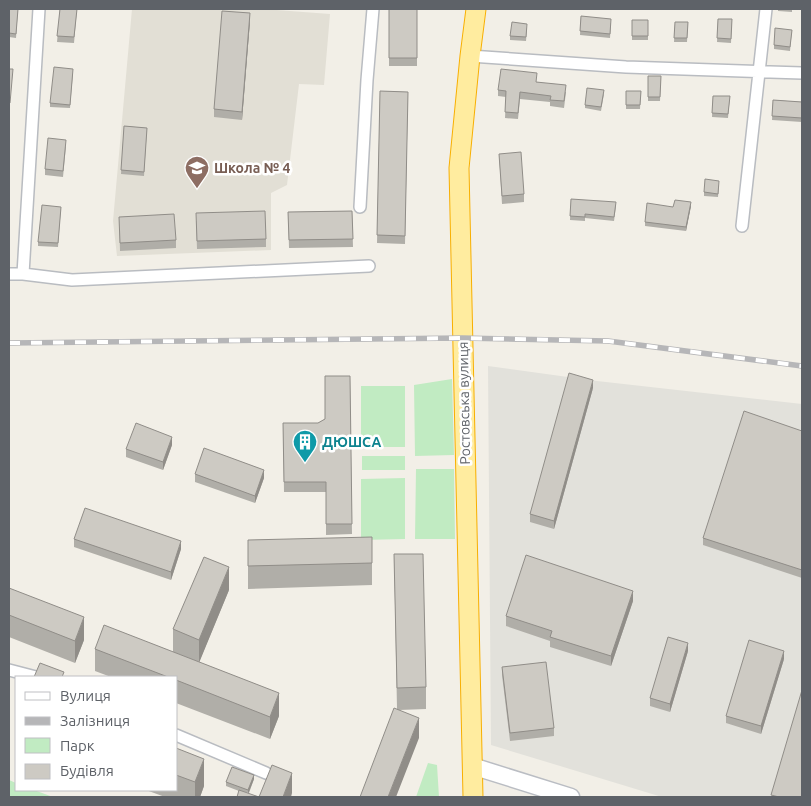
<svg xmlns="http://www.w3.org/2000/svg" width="811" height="806" font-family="Ubuntu,sans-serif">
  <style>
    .industrial { fill: #e2e1db }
    .education { fill: #e2dfd5 }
    .green { fill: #c1ebc2 }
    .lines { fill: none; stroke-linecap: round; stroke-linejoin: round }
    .minor-casing { stroke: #b9bcc1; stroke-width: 14 }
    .secondary-casing { stroke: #babdc3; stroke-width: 19 }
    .trunk-casing { stroke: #f8af00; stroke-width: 21 }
    .minor { stroke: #fff; stroke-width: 11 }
    .secondary { stroke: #fff; stroke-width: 16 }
    .trunk { stroke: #ffec9f; stroke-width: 19 }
    .rail-casing { stroke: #b6b6b8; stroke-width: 5.5 }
    .rail { stroke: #fff; stroke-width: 4; stroke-dasharray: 11; stroke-linecap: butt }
    .wall { fill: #b0aea8 }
    .shaded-wall { fill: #908d88 }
    .building { fill: #cdcac3; stroke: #908d88 }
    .labels { text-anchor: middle; stroke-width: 5; stroke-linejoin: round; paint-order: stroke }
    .education-label { font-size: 14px; font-weight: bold; fill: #785e54; stroke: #fff; text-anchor: start }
    .street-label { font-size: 14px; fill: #5e6268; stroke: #fff }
    .culture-label { font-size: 14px; font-weight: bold; fill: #0d838f; stroke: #fff; text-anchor: start }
  </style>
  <rect width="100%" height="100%" fill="#f2efe7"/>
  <path class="industrial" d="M488 366 597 381 802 404V797H662L491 745Z"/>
  <path class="education" d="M132 9H263L330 14 324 85 299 84 287 185 271 193V250L117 256 113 221Z"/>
  <path class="green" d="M452 379 454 455 415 456 414 385Z
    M361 386H405V447H361Z
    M362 456H405V470H362Z
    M416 469H454L455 539H415Z
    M405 478V539L361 540V479Z
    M428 763 437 765 439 797H416Z
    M9 780 16 783V790H34L53 797H9Z"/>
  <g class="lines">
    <defs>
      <path id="minor" d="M39 9 23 274 72 280 369 266
        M470 56 626 67 802 73
        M360 207 367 80 373 9
        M742 226 766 9
        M9 274H23
        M9 670 36 677
        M176 735 266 773"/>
      <path id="secondary" d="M472 766 571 797"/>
      <path id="trunk" d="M473 797 459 168 470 56 476 9"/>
    </defs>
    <use href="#minor" class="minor-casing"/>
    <use href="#secondary" class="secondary-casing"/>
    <use href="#trunk" class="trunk-casing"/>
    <use href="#minor" class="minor"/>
    <use href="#secondary" class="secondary"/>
    <use href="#trunk" class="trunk"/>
    <defs>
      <path id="rail" d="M9 343 462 338 608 341 802 366"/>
    </defs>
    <use href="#rail" class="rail-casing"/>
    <use href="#rail" class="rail"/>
  </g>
  <path class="wall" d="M9 9H18L16 38 9 37Z
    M60 9H77L74 43 57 42Z
    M389 9H417V66H389Z
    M778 9H792V12L778 11Z
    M581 16 611 23 610 38 580 35Z
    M718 19H732L731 43 717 42Z
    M632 20H648V40H632Z
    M250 21 242 120 214 117V109Z
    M675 22H688L687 42H674Z
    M527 28 526 41 510 40V36Z
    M792 30 790 51 774 49V45Z
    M73 73 70 108 50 107V103Z
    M648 76H661L660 101H648Z
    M537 82 566 92 564 108 550 106V102L520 99 518 119 505 118 506 97 498 96V90Z
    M380 91 408 92 405 244 377 243Z
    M626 91H641L640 109H626Z
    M604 94 601 111 585 108V105Z
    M713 96H730L728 118 712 117Z
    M773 100 802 102V122L772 120Z
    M124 126 147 128 144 176 121 174Z
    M66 146 63 177 45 175V169Z
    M499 154 524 194V202L502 204Z
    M719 185 718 197 704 196V192Z
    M571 199 616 206 614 221 585 218V221L570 220Z
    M691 206 686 231 645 226V222L673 207Z
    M61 207 58 247 38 246V242Z
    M352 211 353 247 289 248 288 212Z
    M119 217 176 240V248L120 251Z
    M196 221 266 239V247L197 249Z
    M350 376 352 534 326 535V492H284L283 423H318L325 419Z
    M593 388 554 529 530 522V514Z
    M802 431V578L703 545V538Z
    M172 445 163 470 126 457V449Z
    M195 474 264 478 255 503 195 482Z
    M74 539 181 549 171 580 74 547Z
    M248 540 372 563V585L248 589Z
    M394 554 426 687V709L399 710 419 738 397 709Z
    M9 588 84 640 75 663 9 637Z
    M229 590 199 662 279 716 270 739 176 703V677H111L95 671V649L190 659 173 652V629Z
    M633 601 611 666 550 647V641L506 626V616Z
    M688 651 670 712 650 706V698Z
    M784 659 761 734 726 723V716Z
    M502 667 554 728V736L510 741 502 675Z
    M176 748 204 786 200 797H165L146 790H176Z
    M254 779 249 793 239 791 226 786V782Z"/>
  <path class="shaded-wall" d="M250 13V21L242 120V112Z
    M691 202V206L686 231V227Z
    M593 380V388L554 529V521Z
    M172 437V445L163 470V462Z
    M264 470V478L255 503V496Z
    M181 541V549L171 580V572Z
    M229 567V590L199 663V640Z
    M633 591V601L611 666V656Z
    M84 617V640L75 663V641Z
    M688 643V651L670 712V704Z
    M784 651V659L761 734V726Z
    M279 693V716L270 739V717Z
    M419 718V738L396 797H388Z
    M204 759V786L200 797H195V782Z
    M292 773V793L291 797H283Z
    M254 775V779L248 794V790Z"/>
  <path class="building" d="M9 9H18L16 34 9 33Z
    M60 9H77L74 37 57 36Z
    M389 9H417V58H389Z
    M222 11 250 13 242 112 214 109Z
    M581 16 611 19 610 34 580 31Z
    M718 19H732L731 39 717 38Z
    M632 20H648V36H632Z
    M512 22 527 24 526 37 510 36Z
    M675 22H688L687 38H674Z
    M775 28 792 30 790 47 774 45Z
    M54 67 73 69 70 105 50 103Z
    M9 69H13L10 103H9Z
    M501 69 537 73 536 82 566 85 564 101 550 100 551 96 520 92 518 113 505 112 506 91 498 90Z
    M648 76H661L660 97H648Z
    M587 88 604 90 601 107 585 105Z
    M380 91 408 92 405 236 377 235Z
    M626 91H641L640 105H626Z
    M713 96H730L728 114 712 113Z
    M773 100 802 102V118L772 116Z
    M124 126 147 128 144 172 121 170Z
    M48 138 66 140 63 171 45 169Z
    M521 152 524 194 502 196 499 154Z
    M705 179 719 181 718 194 704 192Z
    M571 199 616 202 614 217 585 214V217L570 216Z
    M675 200 691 202 686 227 645 222 647 203 673 207Z
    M42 205 61 207 58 243 38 242Z
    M265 211 266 239 197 241 196 213Z
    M352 211 353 239 289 240 288 212Z
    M174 214 176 240 120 243 119 217Z
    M569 373 593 380 554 521 530 514Z
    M325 376H350L352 524H326V482H284L283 423H318L325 419Z
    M744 411 802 431V570L703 538Z
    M136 423 172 437 163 462 126 449Z
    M204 448 264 470 255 496 195 474Z
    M85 508 181 541 171 572 74 539Z
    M372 537V563L248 566V540Z
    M394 554H423L426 687 397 688Z
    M526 555 633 591 611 656 550 637 552 631 506 616Z
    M204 557 229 567 199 640 173 629Z
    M9 588 84 617 75 641 9 615Z
    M104 625 279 693 270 717 176 680V677H168L95 649Z
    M668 637 688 643 670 704 650 698Z
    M749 640 784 651 761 726 726 716Z
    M546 662 554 728 510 733 502 667Z
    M40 663 64 672 62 677H34Z
    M802 690V797H779L771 795Z
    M394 708 419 718 388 797H360Z
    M176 748 204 759 195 782 176 775Z
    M272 765 292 773 283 797H259Z
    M232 767 254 775 248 790 226 782Z
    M239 790 259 797H237Z"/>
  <defs>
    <symbol id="school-pin" viewBox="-11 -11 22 30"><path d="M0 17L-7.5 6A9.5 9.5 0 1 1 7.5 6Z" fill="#8d6e63" stroke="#fff"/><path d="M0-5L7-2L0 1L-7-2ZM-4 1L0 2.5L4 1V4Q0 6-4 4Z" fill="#fff"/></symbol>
    <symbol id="building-pin" viewBox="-11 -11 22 30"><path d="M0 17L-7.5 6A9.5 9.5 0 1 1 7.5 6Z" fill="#0f9aa8" stroke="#fff"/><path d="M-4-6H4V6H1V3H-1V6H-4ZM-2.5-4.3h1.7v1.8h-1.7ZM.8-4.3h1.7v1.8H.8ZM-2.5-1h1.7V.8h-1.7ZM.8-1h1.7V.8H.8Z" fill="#fff"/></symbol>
  </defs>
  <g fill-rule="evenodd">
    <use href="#school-pin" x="183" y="154" width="28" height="38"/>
    <use href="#building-pin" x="291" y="428" width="28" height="38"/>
  </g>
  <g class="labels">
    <g class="education-label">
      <text x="214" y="173">Школа № 4</text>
    </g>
    <g class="street-label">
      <text transform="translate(464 403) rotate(-91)" y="5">Ростовська вулиця</text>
    </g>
    <g class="culture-label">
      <text x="322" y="447">ДЮШСА</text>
    </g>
  </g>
  <rect width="811" height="806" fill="none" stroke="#5e6268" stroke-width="20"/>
  <rect x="15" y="676" width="162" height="115" fill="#ffffff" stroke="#bfc0c3"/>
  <rect x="25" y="692" width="25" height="8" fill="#ffffff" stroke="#bfc0c3"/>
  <text x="60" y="701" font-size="15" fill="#5e6268">Вулиця</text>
  <rect x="25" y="717" width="25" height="8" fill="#b6b6b8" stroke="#bfc0c3"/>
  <text x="60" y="726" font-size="15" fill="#5e6268">Залізниця</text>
  <rect x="25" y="738" width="25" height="15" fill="#c1ebc2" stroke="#bfc0c3"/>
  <text x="60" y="751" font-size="15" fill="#5e6268">Парк</text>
  <rect x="25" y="764" width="25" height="15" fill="#cdcac3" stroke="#bfc0c3"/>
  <text x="60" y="776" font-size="15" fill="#5e6268">Будівля</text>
</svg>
